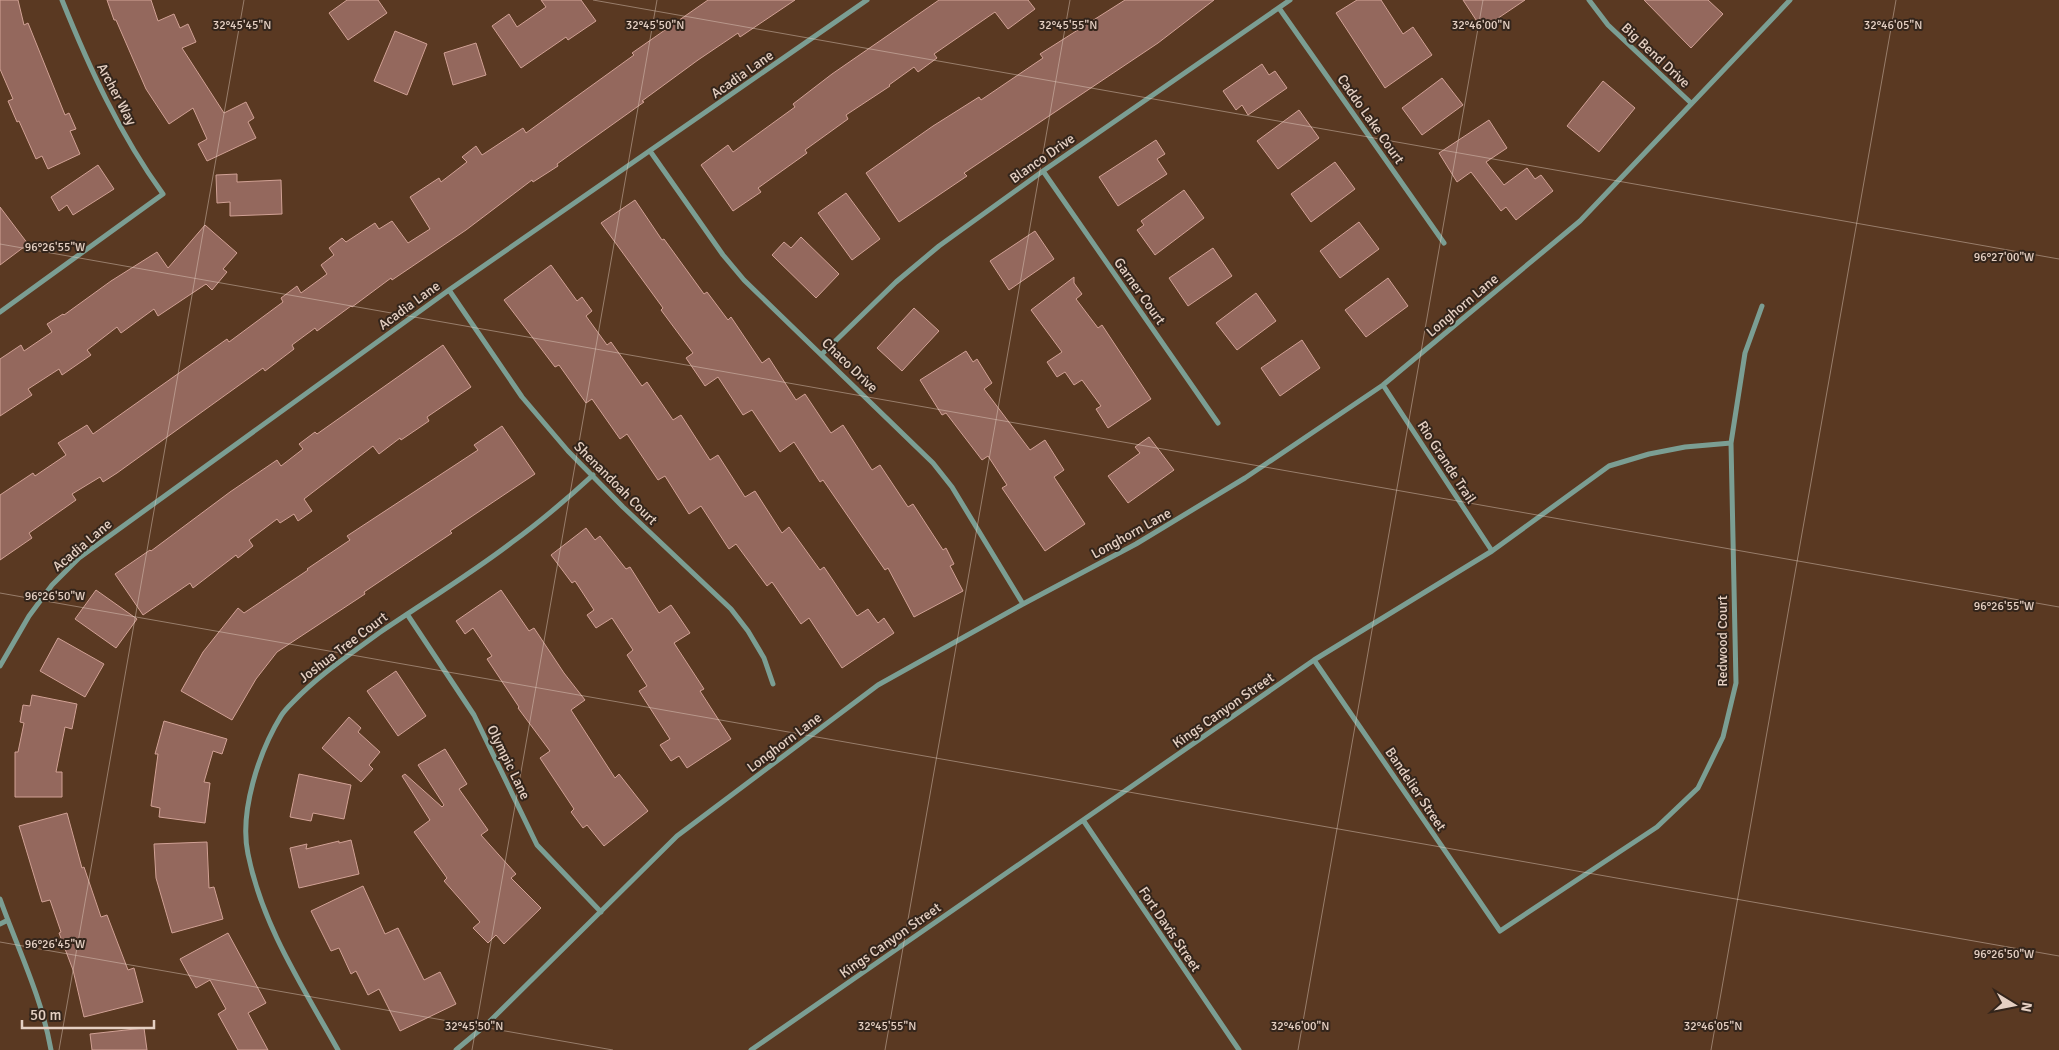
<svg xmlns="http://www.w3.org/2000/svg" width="2059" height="1050" font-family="Signika,sans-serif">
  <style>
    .building { fill: #94685d; stroke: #d1a195 }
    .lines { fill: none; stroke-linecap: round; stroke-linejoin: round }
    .street { stroke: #7b9e93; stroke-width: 5 }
    .ticks { fill: none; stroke: #e5d0c3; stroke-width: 1; stroke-opacity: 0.45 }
    .labels { text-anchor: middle; stroke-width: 4; stroke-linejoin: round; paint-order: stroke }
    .street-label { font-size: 14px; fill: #e5d0c3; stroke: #34251b }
    .ticks-label { font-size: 12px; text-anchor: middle; fill: #e5d0c3; stroke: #34251b; stroke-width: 4; stroke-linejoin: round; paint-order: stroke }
  </style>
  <rect width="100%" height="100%" fill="#5a3922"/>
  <path class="building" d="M0 0H18L24 25 28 23 65 115 69 113 76 129 70 131 80 154 48 169 42 156 36 159 19 121 17 122 8 101 13 99 0 69Z
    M107 0H151L158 21 174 14 180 28 188 24 196 42 182 48 224 113 246 102 254 118 248 122 256 138 207 161 198 144 207 139 193 108 169 124 146 89 116 20H114Z
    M347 0H378L387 13 348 40 329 13Z
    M541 0H581L596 21 568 40 566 37 521 68 492 26 509 14 517 27 546 7Z
    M708 0H795L740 37 738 33 698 60 642 101 644 102 557 164 558 166 533 182 532 180 466 230 392 280 391 278 352 307 351 306 317 331 315 328 292 345 294 349 265 371 263 368 117 473 103 482 100 477 72 494 76 500 29 533 32 538 0 560V495L33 473 35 476 66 455 58 443 87 425 93 434 227 339 229 342 283 302 281 298 297 286 301 293 327 274 321 265 334 255 329 248 342 238 346 242 375 223 379 229 392 221 408 243 430 229 410 197 439 178 441 182 467 162 462 157 476 146 482 155 523 128 526 133 634 55 632 53Z
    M939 0H1028L1035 9 1008 29 995 12 934 54 937 58 918 72 914 67 889 85 890 86 846 115 848 119 805 150 807 153 758 188 761 192 733 211 701 165 728 145 733 152 795 107 793 104 832 74Z
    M1125 0H1214L1158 43 964 173 967 176 899 222 866 173 933 126 979 97 981 100 1043 58 1040 54Z
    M1357 0H1381L1403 34 1413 27 1432 55 1385 88 1336 13Z
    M1463 0H1525L1482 29Z
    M1644 0H1708L1723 14 1691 48Z
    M395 31 427 44 407 95 374 81Z
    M476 43 486 75 453 85 444 53Z
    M1262 64 1269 75 1275 71 1287 88 1248 115 1242 105 1236 110 1223 91Z
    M1442 78 1463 105 1422 135 1402 108Z
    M1603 81 1635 108 1599 152 1567 126Z
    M1299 110 1319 138 1278 169 1257 141Z
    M1489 120 1507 148 1486 162 1504 185 1527 168 1535 179 1541 175 1553 191 1516 220 1506 207 1501 211 1471 172 1457 182 1439 153Z
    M1156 140 1165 154 1157 159 1167 174 1118 206 1099 177Z
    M1335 162 1355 189 1311 222 1291 194Z
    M98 165 114 189 73 215 67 205 59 211 51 197Z
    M237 174V182L281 180 282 214 230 216V202L217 203 216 175Z
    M1184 190 1204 218 1155 255 1137 230 1144 225 1141 221Z
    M846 193 880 239 852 260 818 213Z
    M635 200 662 240 664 239 704 294 707 292 728 320 731 317 762 363 769 358 796 400 805 394 831 433 843 425 872 470 880 465 908 507 913 504 943 550 946 548 954 564 950 566 963 591 914 617 888 568 885 570 823 480 820 482 794 442 780 452 752 410 743 415 718 377 705 386 686 358 693 353 661 310 663 308 601 223Z
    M0 207 28 244 0 265Z
    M1359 222 1379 249 1340 278 1320 251Z
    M205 225 237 253 223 269 227 272 212 290 206 284 158 316 154 309 121 333 117 327 87 350 91 355 62 375 59 369 28 389 32 395 0 416V359L21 345 24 351 52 332 47 324 63 314 64 315 111 281 157 252 168 268Z
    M1035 231 1054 259 1009 290 990 261Z
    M801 237 839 274 816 298 772 255 784 242 791 248Z
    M1213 248 1232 276 1188 306 1169 278Z
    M551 265 577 301 582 297 592 311 586 316 607 345 611 342 642 386 647 382 673 420 681 415 710 460 718 455 745 497 755 491 782 533 789 527 820 570 824 567 857 616 868 609 878 623 884 618 894 633 842 668 809 618 801 624 772 582 767 586 736 544 729 549 701 506 689 514 665 476 658 480 627 434 620 439 592 399 586 403 559 365 555 367 504 300Z
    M1074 277V283L1082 294 1076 299 1098 328 1102 325 1151 399 1108 428 1096 409 1101 406 1082 380 1074 385 1065 372 1057 377 1047 362 1062 352 1031 310Z
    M1388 278 1408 306 1366 337 1345 310Z
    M1256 293 1276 321 1237 350 1216 323Z
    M914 308 939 331 902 371 877 348Z
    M1302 340 1320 368 1280 396 1261 368Z
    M443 345 471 387 427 417 429 421 401 440 400 438 379 454 373 446 304 499 312 511 298 521 294 514 280 523 277 519 249 540 253 546 238 558 236 555 193 588 190 583 143 615 115 574 150 550 151 551 230 492 277 460 281 466 303 449 299 444 315 432 317 434Z
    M966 351 973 362 977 359 992 383 984 389 1030 450 1045 440 1064 470 1054 477 1085 524 1045 551 1002 488 1007 485 988 456 982 460 946 413 942 415 920 380Z
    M502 426 535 474 450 531 452 533 364 592 365 594 277 652 256 679 232 720 181 691 203 652 238 608 244 613 308 570 307 569 350 540 347 536 478 450 474 445Z
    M1149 437 1174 470 1128 503 1108 476 1140 453 1135 447Z
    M586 528 595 540 600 536 626 569 630 567 659 613 671 605 690 633 674 643 704 689 700 691 731 739 687 768 679 756 671 761 660 745 670 739 639 691 647 686 627 655 633 650 612 618 596 628 587 615 594 610 575 581 572 583 551 555Z
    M96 590 137 619 116 648 75 619Z
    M501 590 529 631 534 628 564 673 585 700 571 710 615 778 619 774 648 811 604 846 587 825 583 828 571 812 574 809 540 758 550 751 518 708 519 707 487 659 492 656 473 628 465 634 456 621Z
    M58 638 104 664 85 697 40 671Z
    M396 671 426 716 398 736 367 691Z
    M32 695 77 704 72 729 65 727 56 772H62V797H15V752H18L24 723 20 722 23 705 30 706Z
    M349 717 361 728 358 732 380 752 369 765 373 769 361 782 322 748Z
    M164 721 227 739 222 754 213 751 204 782 210 783 205 823 159 817 160 808 151 806 158 754H155Z
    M445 749 467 784 459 789 488 830 481 835 516 874 511 878 541 908 504 944 496 935 488 943 473 928 480 922 444 881 447 878 414 832 430 820 402 776 405 774 442 807 444 805 418 765Z
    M299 774 351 785 344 819 313 813 311 821 290 817Z
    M67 813 82 868 84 867 101 917 107 915 128 970 134 968 143 1002 84 1017 73 970 59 933 61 932 50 900 42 902 19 826Z
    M351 840 359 874 299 888 290 848 307 844 306 849 339 841V843Z
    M207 842 209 888 214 887 223 919 172 933 156 878 154 844Z
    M363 886 385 934 398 928 424 980 440 972 456 1004 400 1031 379 989 368 995 356 971 351 974 339 948 331 951 311 911Z
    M228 933 266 1003 248 1013 268 1050H238L218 1014 226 1009 210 980 196 988 180 959Z
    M144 1028 147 1050H92L90 1034Z"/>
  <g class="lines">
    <path class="street" d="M1589 0 1608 25 1691 103
      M1279 8 1444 243
      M650 151 723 255 744 280 933 463 952 487 1023 604
      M1043 171 1218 423
      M449 290 522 397 568 451 623 507 731 609 748 631 764 658 773 684
      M0 312 163 194C120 135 89 67 62 0
      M822 354 896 282 939 246 1043 171 1290 0
      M1383 385 1492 551
      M407 614 474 715 537 845 601 912
      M1314 660 1500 931 1657 827 1698 788 1723 737 1736 683 1731 443 1745 353 1762 306
      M0 666 29 616 52 585 79 558 449 290 867 0
      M1083 820 1239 1050
      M0 899C18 949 42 998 51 1050
      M0 924 8 920
      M338 1050C303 987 262 925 248 854 239 812 259 752 281 716 284 711 289 706 293 702 319 675 349 655 379 633 423 603 469 575 511 543 540 522 567 499 593 475
      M456 1050 487 1024 677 836 878 685 1023 604 1136 544 1245 478 1383 385 1580 221 1790 0
      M751 1050 1314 660 1492 551 1609 466 1649 454 1685 447 1731 443"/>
  </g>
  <path class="ticks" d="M593 0 2059 259M0 244 2059 607M0 593 2059 956M0 942 613 1050M59 1050 244 0M472 1050 657 0M885 1050 1070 0M1298 1050 1483 0M1711 1050 1896 0"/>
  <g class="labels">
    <g class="street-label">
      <text transform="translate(1656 55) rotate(43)" y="5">Big Bend Drive</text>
      <text transform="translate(742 74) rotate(-35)" y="5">Acadia Lane</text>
      <text transform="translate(117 94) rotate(62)" y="5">Archer Way</text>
      <text transform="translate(1371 119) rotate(55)" y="5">Caddo Lake Court</text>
      <text transform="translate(1042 158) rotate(-35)" y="5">Blanco Drive</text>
      <text transform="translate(1140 291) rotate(55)" y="5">Garner Court</text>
      <text transform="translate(409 305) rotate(-36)" y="5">Acadia Lane</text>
      <text transform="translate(1462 305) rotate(-40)" y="5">Longhorn Lane</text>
      <text transform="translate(850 365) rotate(44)" y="5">Chaco Drive</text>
      <text transform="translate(1447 462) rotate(57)" y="5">Rio Grande Trail</text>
      <text transform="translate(616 483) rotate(45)" y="5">Shenandoah Court</text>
      <text transform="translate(1131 533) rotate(-29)" y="5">Longhorn Lane</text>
      <text transform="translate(82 545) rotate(-40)" y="5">Acadia Lane</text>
      <text transform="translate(1722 641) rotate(-90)" y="5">Redwood Court</text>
      <text transform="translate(343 647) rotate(-37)" y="5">Joshua Tree Court</text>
      <text transform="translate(1223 710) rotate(-35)" y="5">Kings Canyon Street</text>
      <text transform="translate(784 742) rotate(-37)" y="5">Longhorn Lane</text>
      <text transform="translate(509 762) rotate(64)" y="5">Olympic Lane</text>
      <text transform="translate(1416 789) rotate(56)" y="5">Bandelier Street</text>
      <text transform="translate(1170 929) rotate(56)" y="5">Fort Davis Street</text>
      <text transform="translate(890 940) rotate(-35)" y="5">Kings Canyon Street</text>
    </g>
  </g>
  <g class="ticks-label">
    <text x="242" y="29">32°45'45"N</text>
    <text x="655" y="29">32°45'50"N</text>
    <text x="1068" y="29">32°45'55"N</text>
    <text x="1481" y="29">32°46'00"N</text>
    <text x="1893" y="29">32°46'05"N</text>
    <text x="55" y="251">96°26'55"W</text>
    <text x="2004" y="261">96°27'00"W</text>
    <text x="55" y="600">96°26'50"W</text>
    <text x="2004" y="610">96°26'55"W</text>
    <text x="55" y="948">96°26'45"W</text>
    <text x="2004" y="958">96°26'50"W</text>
    <text x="474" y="1030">32°45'50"N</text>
    <text x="887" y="1030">32°45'55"N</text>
    <text x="1300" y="1030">32°46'00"N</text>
    <text x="1713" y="1030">32°46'05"N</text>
  </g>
  <g transform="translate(2014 1005) rotate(100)" stroke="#34251b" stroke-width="4" paint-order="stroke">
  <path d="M0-4L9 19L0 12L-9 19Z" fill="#e5d0c3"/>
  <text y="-8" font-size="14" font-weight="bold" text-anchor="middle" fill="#e5d0c3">N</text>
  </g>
  <path d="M22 1020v8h132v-8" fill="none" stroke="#e5d0c3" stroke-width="2.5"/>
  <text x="30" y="1020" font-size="15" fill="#e5d0c3" stroke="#34251b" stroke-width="4" paint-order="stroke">50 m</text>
</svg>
